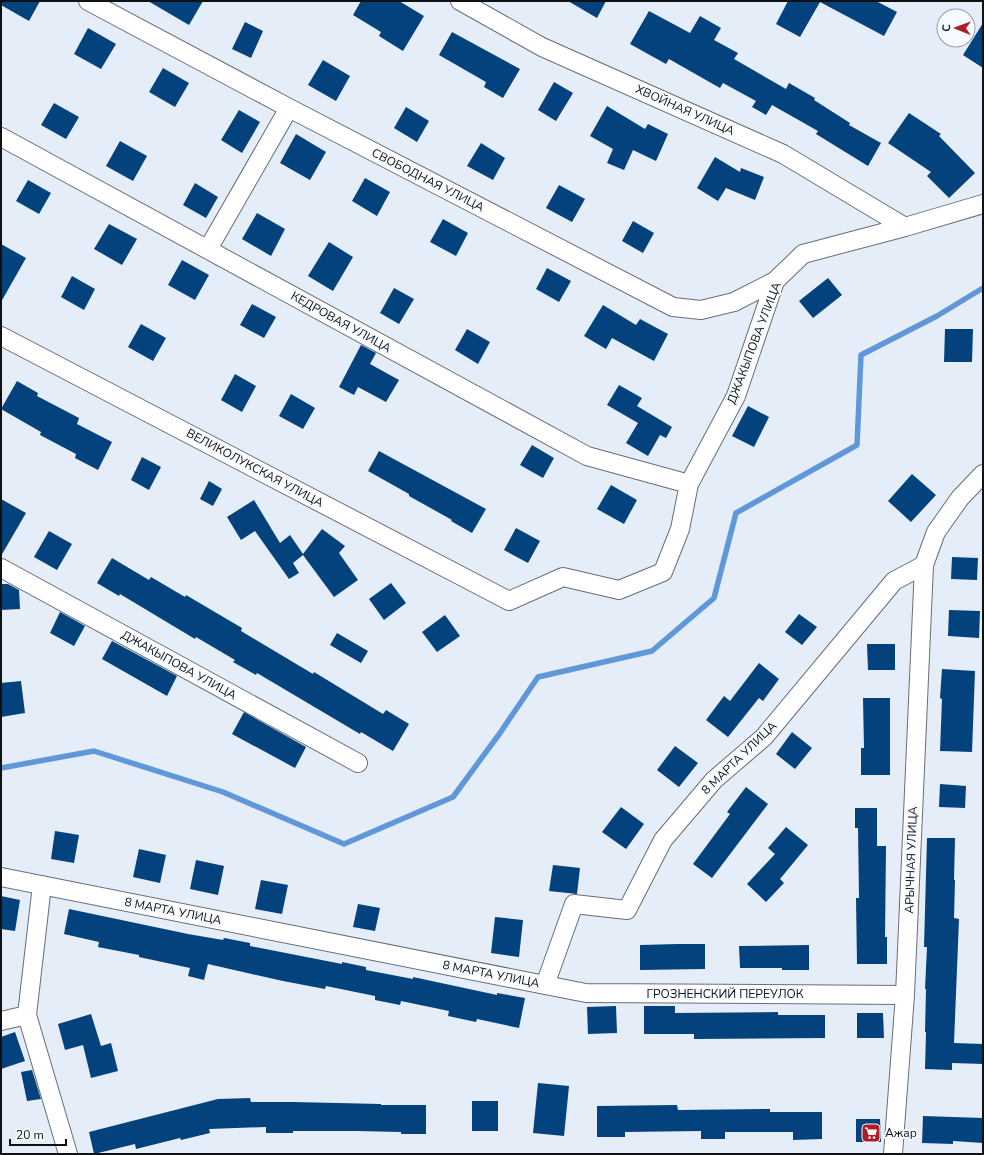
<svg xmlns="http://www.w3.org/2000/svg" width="984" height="1155" font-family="'Nunito Sans',sans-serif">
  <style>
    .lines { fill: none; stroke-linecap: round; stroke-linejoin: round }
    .stream { stroke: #5f97d9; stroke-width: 5.5 }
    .building { fill: #03427d }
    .minor-casing { stroke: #676e77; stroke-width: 20 }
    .minor { stroke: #fff; stroke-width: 18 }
    .labels { text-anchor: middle; stroke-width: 4; stroke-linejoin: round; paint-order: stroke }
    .street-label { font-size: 12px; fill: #0e1114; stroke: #f7fbff }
    .poi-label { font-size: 12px; fill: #0e1114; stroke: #f7fbff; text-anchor: start }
  </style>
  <rect width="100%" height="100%" fill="#e5eef8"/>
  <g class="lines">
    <path class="stream" d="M1 768 94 751 223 792 344 844 453 797 500 733 538 677 652 651 714 598 736 513 857 445 861 355 937 316 983 288"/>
  </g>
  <path class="building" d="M1 1H40L29 21 1 5Z
    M148 1H203L189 25Z
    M361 1H399L424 16 403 51 379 36 381 32 353 15Z
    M568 1H606L597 18Z
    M788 1H876L897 12 884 36 820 2 800 37 776 24Z
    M649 11 690 33 700 16 721 28 714 40 738 53 734 59 786 89 789 83 815 98 814 100 850 123 849 125 881 143 868 166 816 134 818 131 772 105 766 115 752 107 756 101 723 83 720 88 669 59 666 64 630 44Z
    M245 22 263 31 251 58 232 49Z
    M983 23V68L963 55Z
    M88 28 116 44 101 69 74 54Z
    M452 32 520 69 503 98 484 87 486 82 439 55Z
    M323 60 350 76 336 101 308 85Z
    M163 68 189 83 175 107 149 92Z
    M554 82 573 93 556 121 538 110Z
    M54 103 79 117 66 139 41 125Z
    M607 106 645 129 648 124 668 134 656 161 633 150 624 170 607 163 613 149 590 136Z
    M406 107 429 121 417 142 394 128Z
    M239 110 260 122 242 153 221 140Z
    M909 113 941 134 939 136 975 173 949 198 927 176 931 172 888 143Z
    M296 134 326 152 310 180 280 163Z
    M120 141 147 156 133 181 106 166Z
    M481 143 505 158 493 180 467 166Z
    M715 157 740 172 741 168 764 177 755 200 726 188 718 201 697 188Z
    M365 178 390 192 377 216 352 201Z
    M28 180 51 193 39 214 16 201Z
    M195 183 218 197 206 218 183 205Z
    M559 185 585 199 572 222 546 208Z
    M257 213 285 229 271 256 242 239Z
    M443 219 468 233 456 256 430 242Z
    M633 221 654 233 643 253 622 241Z
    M109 224 137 239 122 265 94 249Z
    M329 242 353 257 333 291 308 276Z
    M1 244 26 258 1 302Z
    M182 260 209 275 195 300 168 285Z
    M547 268 571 281 559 302 536 289Z
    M72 276 95 289 84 310 61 297Z
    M828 278 842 295 813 318 799 301Z
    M394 288 414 299 399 324 380 313Z
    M252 304 276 317 264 338 240 325Z
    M603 305 636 325 640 319 668 334 654 361 612 338 606 349 584 336Z
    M141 324 166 338 153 361 128 347Z
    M467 329 490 342 478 364 455 350Z
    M945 329H973L972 362H944Z
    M361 345 376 353 370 364 399 380 386 402 358 387 354 395 339 387Z
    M235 374 256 386 242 412 221 400Z
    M17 381 38 393 37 396 79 418 77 424 112 442 98 470 75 458 76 454 40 435 41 432 1 409Z
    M619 385 642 398 637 406 672 427 666 438 660 435 648 456 626 443 638 423 607 405Z
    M291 394 315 408 303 429 279 416Z
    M748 406 769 417 754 447 732 436Z
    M532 445 554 458 543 478 520 465Z
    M379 451 486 509 472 533 451 521 452 520 409 496V494L368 471Z
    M142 457 161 467 149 490 131 480Z
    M912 474 936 495 911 522 888 501Z
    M209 481 222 489 213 506 200 499Z
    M611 485 637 500 624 524 597 509Z
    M1 499 26 513 1 556Z
    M254 500 280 543 290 535 303 554 322 529 345 546 339 553 358 580 334 597 303 555 293 563 299 573 289 579 255 531 241 540 227 517Z
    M516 528 540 541 528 563 504 550Z
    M49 531 72 544 57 570 34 557Z
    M952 557 978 558 977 580 951 579Z
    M112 558 149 580 151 577 185 597 186 595 242 628 241 631 313 674 314 672 383 714 386 710 409 724 393 751 361 732 360 734 257 673 256 675 233 662 235 660 196 637 195 639 120 594 119 596 97 583Z
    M391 583 406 603 384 620 369 599Z
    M1 584H8L19 590 20 609 1 610Z
    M949 610 980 611 979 638 948 636Z
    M60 612 85 626 74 646 50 633Z
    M799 614 817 627 802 645 785 632Z
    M445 615 460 636 437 652 422 632Z
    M337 633 368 651 361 663 330 645Z
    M112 641 177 676 167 696 102 659Z
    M867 644H895V670H868Z
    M759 663 779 679 763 701 759 698 728 737 706 720 724 696 730 701Z
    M942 669 975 671 972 752 940 751 942 699 940 698Z
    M21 681 25 713 1 717V683Z
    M863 698H890V775H861V748H864Z
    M244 712 306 747 295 768 232 734Z
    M792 732 812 748 795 769 776 754Z
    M675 746 698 763 679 787 657 770Z
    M940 784 966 786 965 808 939 807Z
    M746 787 768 804 712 878 693 864 730 814 727 812Z
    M621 807 644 824 626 849 602 832Z
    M855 808H877V846H886L885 937H887V964H857L856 898H859L858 828H855Z
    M786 827 808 845 780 879 784 883 766 902 747 884 775 854 768 848Z
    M55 831 79 835 74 863 51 859Z
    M927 838H955L954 880H955L954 918 959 919 954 1043 983 1044V1064L952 1063V1070L925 1069 926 1032H925L926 989H925L927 947H924Z
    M139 849 166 855 160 883 133 877Z
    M196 860 224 866 218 895 190 889Z
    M553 865 580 868 577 894 549 891Z
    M261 880 288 885 282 914 255 909Z
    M1 896 20 900 15 931 1 929Z
    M358 904 380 908 375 931 353 927Z
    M69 909 188 934 223 940 224 938 250 943V946L342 964V962L366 967V970L413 979V977L497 995V993L525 998 519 1028 477 1019 476 1022 448 1016 449 1011 401 1001 400 1005 375 1000V996L326 986 325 989 283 981 208 964 204 980 188 976 190 968 139 957V955L98 947 99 942 64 934Z
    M495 917 523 920 519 957 491 953Z
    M678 944H705V969L640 970V945Z
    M809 945V970H782V968H740L739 946Z
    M616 1006 617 1033 588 1034 587 1007Z
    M644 1006H675V1013L778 1012V1015H825V1038L694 1039V1034H644Z
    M857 1013H883L884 1038H857Z
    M91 1014 101 1046 111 1043 118 1071 91 1078 83 1045 65 1050 58 1024Z
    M15 1032 25 1061 1 1069V1037Z
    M32 1070 41 1099 27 1101 21 1072Z
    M538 1083 569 1086 564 1136 533 1133Z
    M250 1098 251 1102H293L381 1104V1105H426V1134H401V1132L356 1131H293V1133H266V1127L209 1129 210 1133 181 1140 180 1138 136 1149 135 1144 94 1154 89 1132 218 1099Z
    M472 1101H498V1131H472Z
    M677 1105 678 1110 770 1109V1112H822V1139L793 1140V1132H725V1139H701V1131L625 1132V1137H597V1106Z
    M923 1116 983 1118V1143L953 1141V1144L922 1143Z
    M856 1119H880L881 1142H856Z"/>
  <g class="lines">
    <defs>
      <path id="minor" d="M88 1 289 108 673 307 701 310 734 302 775 281
        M460 1 542 47 783 154 905 227
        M1 137 587 456 689 484
        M208 249 289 108
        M1 336 509 601 563 577 619 590 663 572 680 529 689 484 736 396 775 281 803 254 905 227 983 204
        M1 568 358 763
        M1 877 545 985 574 904 627 910 663 840 714 780 764 737 894 581 924 565 936 532 960 498 983 474
        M42 885 27 1015 68 1154
        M545 985 586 993 905 995
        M1 1021 27 1015
        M893 1154 905 995 924 565"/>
    </defs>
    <use href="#minor" class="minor-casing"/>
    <use href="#minor" class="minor"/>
  </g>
  <defs>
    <symbol id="supermarket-square" viewBox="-11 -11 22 22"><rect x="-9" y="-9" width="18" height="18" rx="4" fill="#af1d28" stroke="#f7fbff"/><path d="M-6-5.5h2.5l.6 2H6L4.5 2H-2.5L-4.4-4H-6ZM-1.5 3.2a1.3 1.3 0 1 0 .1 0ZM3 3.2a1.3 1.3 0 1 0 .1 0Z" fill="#fff"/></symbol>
  </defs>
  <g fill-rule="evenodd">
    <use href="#supermarket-square" x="860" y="1122" width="22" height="22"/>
  </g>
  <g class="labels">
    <g class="street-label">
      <text transform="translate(685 110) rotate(24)" y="4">ХВОЙНАЯ УЛИЦА</text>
      <text transform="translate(428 180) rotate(27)" y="4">СВОБОДНАЯ УЛИЦА</text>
      <text transform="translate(341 322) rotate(29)" y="4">КЕДРОВАЯ УЛИЦА</text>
      <text transform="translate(754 343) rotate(-69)" y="4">ДЖАКЫПОВА УЛИЦА</text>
      <text transform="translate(255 468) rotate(28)" y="4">ВЕЛИКОЛУКСКАЯ УЛИЦА</text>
      <text transform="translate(179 665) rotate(29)" y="4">ДЖАКЫПОВА УЛИЦА</text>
      <text transform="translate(739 758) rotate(-44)" y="4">8 МАРТА УЛИЦА</text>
      <text transform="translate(911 860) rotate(-88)" y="4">АРЫЧНАЯ УЛИЦА</text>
      <text transform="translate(173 911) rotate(11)" y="4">8 МАРТА УЛИЦА</text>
      <text transform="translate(491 974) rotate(11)" y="4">8 МАРТА УЛИЦА</text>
      <text x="725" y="998">ГРОЗНЕНСКИЙ ПЕРЕУЛОК</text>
    </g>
    <g class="poi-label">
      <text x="885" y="1137">Ажар</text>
    </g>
  </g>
  <rect width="984" height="1155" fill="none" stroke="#0e1114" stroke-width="4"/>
  <g transform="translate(956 28) rotate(271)"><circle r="19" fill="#f7fbff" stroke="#9a9da1"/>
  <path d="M0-3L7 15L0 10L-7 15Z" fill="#af1d28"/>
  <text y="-6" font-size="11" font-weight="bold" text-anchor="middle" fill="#0e1114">С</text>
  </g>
  <path d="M10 1139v6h56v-6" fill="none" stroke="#0e1114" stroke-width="2"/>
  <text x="16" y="1139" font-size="12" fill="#0e1114" stroke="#f7fbff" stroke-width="3" paint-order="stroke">20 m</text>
</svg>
